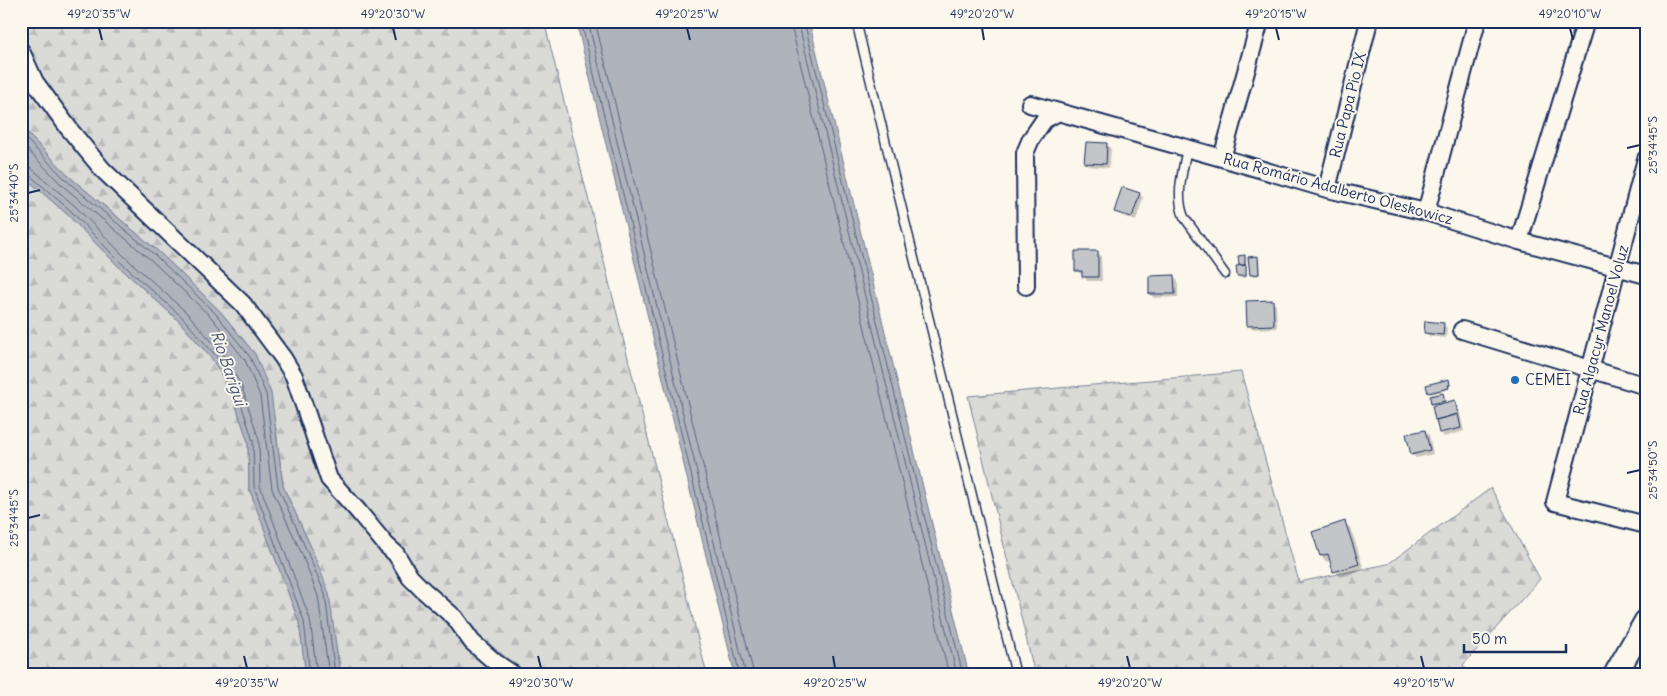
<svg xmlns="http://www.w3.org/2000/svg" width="1667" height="696" font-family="Delius,sans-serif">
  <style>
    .forest { fill: url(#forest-firs); stroke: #7a849a }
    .water { fill: #afb3bb; stroke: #747e96 }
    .shadow { fill: #0003 }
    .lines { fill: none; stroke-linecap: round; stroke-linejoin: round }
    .shore { stroke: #566483; stroke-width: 1 }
    .building { fill: #c3c5c9; stroke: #1b2f5e }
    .service-casing { stroke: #1b2f5e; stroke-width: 11 }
    .minor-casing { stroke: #1b2f5e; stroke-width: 20 }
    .secondary-casing { stroke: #1b2f5e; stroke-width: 26 }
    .service { stroke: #fbf7ec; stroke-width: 8 }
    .minor { stroke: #fbf7ec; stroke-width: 16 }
    .secondary { stroke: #fbf7ec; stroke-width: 22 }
    .ticks { fill: none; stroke: #1b2f5e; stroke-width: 2 }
    .poi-dot { fill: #1f6fb2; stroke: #fbf7ec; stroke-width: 2 }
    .labels { text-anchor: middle; stroke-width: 4; stroke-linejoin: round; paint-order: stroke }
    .street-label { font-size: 15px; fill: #1b2f5e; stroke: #fbf7ec }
    .poi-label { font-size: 15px; fill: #1b2f5e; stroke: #fbf7ec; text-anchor: start }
    .water-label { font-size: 16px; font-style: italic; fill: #47577a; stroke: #fbf7ec }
    .neatline { fill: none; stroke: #1b2f5e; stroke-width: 2 }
    .ticks-label { font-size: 12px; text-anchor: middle; fill: #1b2f5e }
  </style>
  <defs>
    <pattern id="forest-firs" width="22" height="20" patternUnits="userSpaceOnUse" patternTransform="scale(1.25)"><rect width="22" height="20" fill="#dadad7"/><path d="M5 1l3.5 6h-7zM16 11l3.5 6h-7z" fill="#babbbb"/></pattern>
  </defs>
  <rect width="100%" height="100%" fill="#fbf7ec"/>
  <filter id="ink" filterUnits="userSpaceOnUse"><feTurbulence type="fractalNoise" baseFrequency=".02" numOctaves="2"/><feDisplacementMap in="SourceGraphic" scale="10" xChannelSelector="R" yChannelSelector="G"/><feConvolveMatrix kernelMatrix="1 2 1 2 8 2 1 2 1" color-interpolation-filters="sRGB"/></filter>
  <g filter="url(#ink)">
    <path class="forest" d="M21 21H544L707 675H340V664L311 547 283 486 276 429 255 354 220 311 159 252 71 178 29 135 21 122Z
      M21 174 68 215 115 263 179 321 212 359 231 391 248 442 249 488 299 622 306 675H21Z
      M1241 372 1299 582 1388 564 1491 488 1540 579 1463 665 1470 675H1035L968 396Z"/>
    <path class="water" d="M576 21H809L969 675H735Z
      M21 122 29 135 71 178 159 252 220 311 255 354 271 393 283 486 311 547 329 593 340 675H306L299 622 249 488 248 442 231 391 212 359 179 321 115 263 68 215 21 174Z"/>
    <path class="shadow" d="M1107 145 1111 149 1109 168 1089 166 1085 162Z
      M1140 194 1143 198 1136 221 1120 215 1116 211Z
      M1097 252 1101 256 1102 281H1087L1083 274H1081L1077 271Z
      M1239 257H1244L1246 258 1247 277 1240 278 1238 276 1240 267Z
      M1257 258 1259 259 1260 275 1253 276 1251 275Z
      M1174 277 1178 281V297L1154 298 1150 294Z
      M1272 301 1276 305 1277 328 1252 329 1248 325Z
      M1443 324 1447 328 1446 338 1429 336 1425 332Z
      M1448 381 1451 386 1449 387V389L1431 394 1429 392Z
      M1442 394 1446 404 1454 402 1458 406 1464 431 1444 437 1440 433 1434 407 1436 406 1432 403Z
      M1425 431 1429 435 1433 454 1416 458 1412 454Z
      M1345 523 1351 529 1364 570 1341 577 1335 571 1331 560 1327 562 1321 556Z"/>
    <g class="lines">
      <path class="shore" d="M581 21 740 675
        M588 21 746 675
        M595 21 754 675
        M790 21 949 675
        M798 21 957 675
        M804 21 963 675
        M21 132 26 139 67 181 155 255 216 314 250 357 266 394 278 487 306 549 325 594 335 675
        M21 143 63 186 151 260 212 318 245 360 260 396 272 489 301 552 318 596 329 675
        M21 164 30 167 75 206 123 255 187 313 221 352 241 385 259 440 260 486 310 619 317 675
        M21 171 26 172 71 211 118 260 182 317 216 356 236 388 253 441 254 487 304 621 310 675"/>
    </g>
    <path class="building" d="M1086 142 1107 143 1106 164 1084 163Z
      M1122 187 1140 193 1132 217 1114 212Z
      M1075 251H1098V277H1082V271H1075Z
      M1245 255V265H1239L1238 256Z
      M1258 256 1259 274 1250 275 1248 257Z
      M1246 265V276H1237L1236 266Z
      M1174 275 1175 294H1149V276Z
      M1273 300 1274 325 1247 326 1246 301Z
      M1425 321 1444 323 1443 335 1424 333Z
      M1449 379 1450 385H1448L1449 388 1428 393 1426 385Z
      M1443 393 1445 401 1431 404 1430 396Z
      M1455 400 1458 414 1435 420 1432 406Z
      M1458 414 1461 428 1439 433 1436 420Z
      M1425 430 1430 450 1411 455 1406 434Z
      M1345 521 1359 564 1333 572 1328 554 1320 556 1312 532Z"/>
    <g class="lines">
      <defs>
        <path id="service" d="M856 21 1016 675
          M1187 148C1183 171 1175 195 1184 217L1225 274"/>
        <path id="minor" d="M21 51 35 82 70 130 103 170 243 304 283 358 294 376 329 479 358 511 386 545 396 554 410 577 423 590 455 618 472 642 495 662 514 675
          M1030 104 1222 158 1327 189 1426 212 1519 241 1646 275
          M1222 158 1260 21
          M1646 159 1555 502 1646 525
          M1327 189 1369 21
          M1426 212 1477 21
          M1519 241 1586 21
          M1026 286 1025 153 1031 139 1044 120 1059 112
          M1462 330 1646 386"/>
        <path id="secondary" d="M1615 675 1646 621"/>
      </defs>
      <use href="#service" class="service-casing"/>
      <use href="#minor" class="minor-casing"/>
      <use href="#secondary" class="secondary-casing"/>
      <use href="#service" class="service"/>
      <use href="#minor" class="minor"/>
      <use href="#secondary" class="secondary"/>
    </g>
  </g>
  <path class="ticks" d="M99 28 102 40M393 28 396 40M687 28 690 40M982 28 984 40M1276 28 1279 40M1570 28 1573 40M1627 148 1640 145M28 193 40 190M1627 473 1640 470M28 518 40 515M244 656 247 668M538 656 541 668M833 656 835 668M1127 656 1130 668M1421 656 1424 668"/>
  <circle class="poi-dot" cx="1515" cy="380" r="5"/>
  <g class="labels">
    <g class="street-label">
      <text transform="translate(1348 105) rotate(-76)" y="5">Rua Papa Pio IX</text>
      <text transform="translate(1338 189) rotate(15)" y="5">Rua Romário Adalberto Oleskowicz</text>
      <text transform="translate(1601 330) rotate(-75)" y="5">Rua Algacyr Manoel Voluz</text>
    </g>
    <g class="poi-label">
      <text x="1525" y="385">CEMEI</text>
    </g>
    <g class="water-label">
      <text transform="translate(229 368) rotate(71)" y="6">Rio Barigui</text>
    </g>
  </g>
  <rect width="1667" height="696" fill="none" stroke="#fbf7ec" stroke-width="55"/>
  <path d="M1464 644v8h102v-8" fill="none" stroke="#1b2f5e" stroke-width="2.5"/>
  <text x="1472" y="644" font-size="15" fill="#1b2f5e" stroke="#fbf7ec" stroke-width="4" paint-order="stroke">50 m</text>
  <rect x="28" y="28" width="1612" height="640" class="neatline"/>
  <g class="ticks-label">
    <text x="99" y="18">49°20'35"W</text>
    <text x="393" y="18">49°20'30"W</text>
    <text x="687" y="18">49°20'25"W</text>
    <text x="982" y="18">49°20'20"W</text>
    <text x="1276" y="18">49°20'15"W</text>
    <text x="1570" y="18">49°20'10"W</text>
    <text transform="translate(1653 145) rotate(-90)" y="4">25°34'45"S</text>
    <text transform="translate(14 193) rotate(-90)" y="4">25°34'40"S</text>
    <text transform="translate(1653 470) rotate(-90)" y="4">25°34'50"S</text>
    <text transform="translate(14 518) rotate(-90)" y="4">25°34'45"S</text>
    <text x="247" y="687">49°20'35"W</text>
    <text x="541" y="687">49°20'30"W</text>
    <text x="835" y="687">49°20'25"W</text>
    <text x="1130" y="687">49°20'20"W</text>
    <text x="1424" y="687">49°20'15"W</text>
  </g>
</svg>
